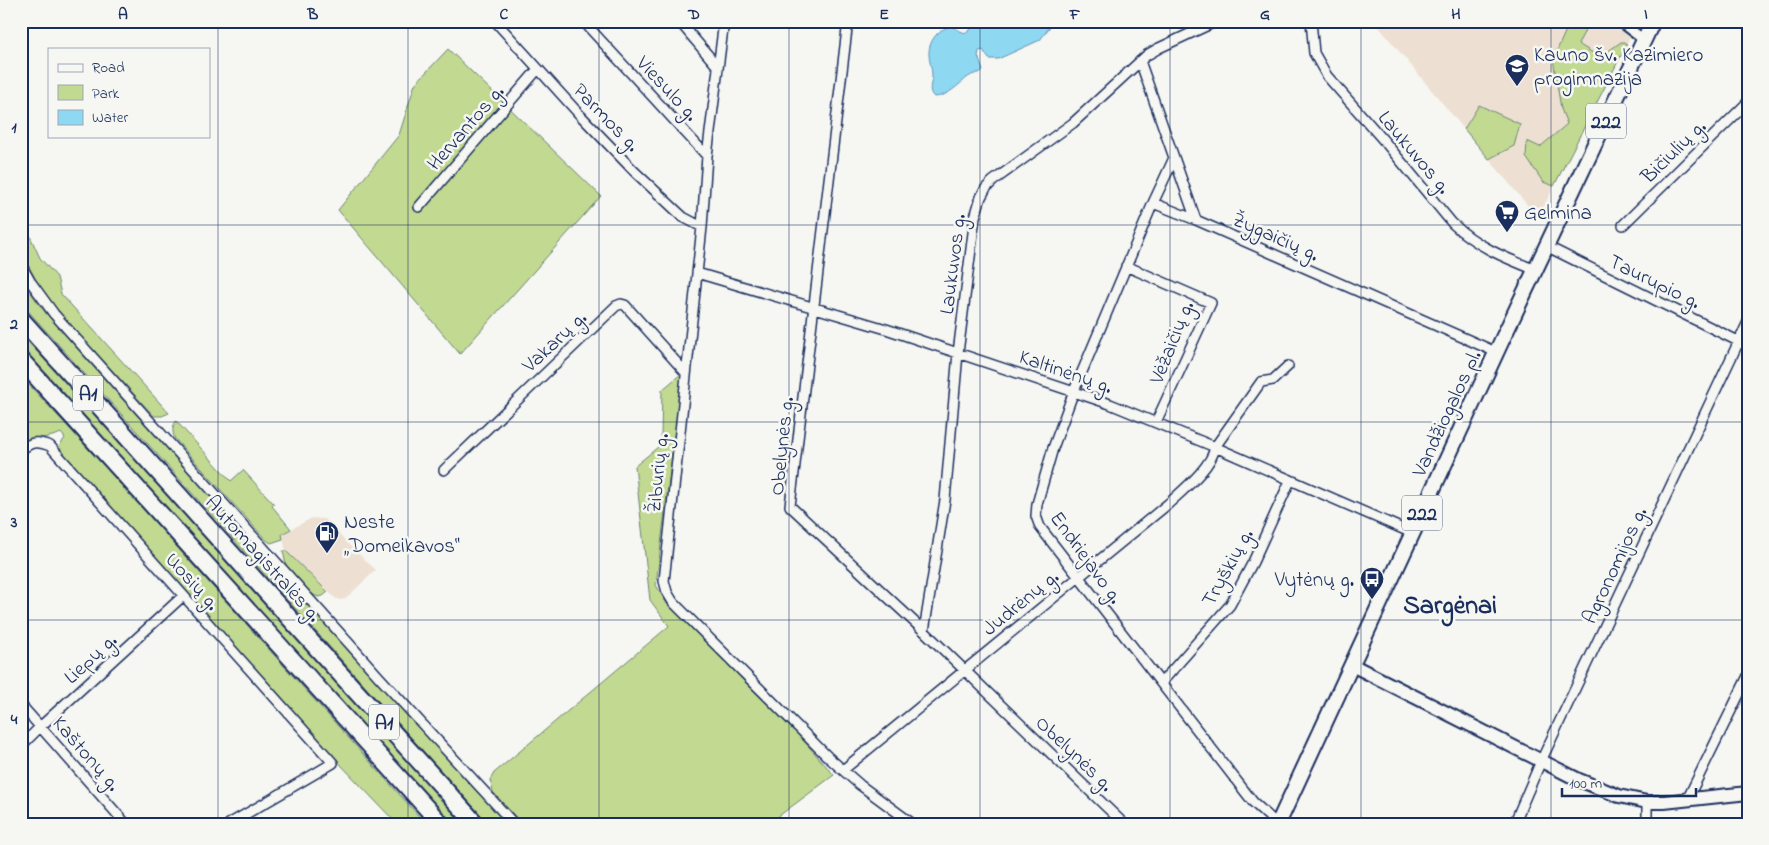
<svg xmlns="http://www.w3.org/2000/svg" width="1769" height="845" font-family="'Indie Flower',sans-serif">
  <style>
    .built { fill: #ede0d3 }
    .green { fill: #c1d990; stroke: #6e8477 }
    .water { fill: #8fd8f1; stroke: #6194b6 }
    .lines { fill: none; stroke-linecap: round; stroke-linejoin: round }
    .street-casing { stroke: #1b2f5e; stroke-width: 12 }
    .secondary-casing { stroke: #1b2f5e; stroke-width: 16 }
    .primary-casing { stroke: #1b2f5e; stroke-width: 18 }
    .highway-casing { stroke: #1b2f5e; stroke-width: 20 }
    .street { stroke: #f6f6f2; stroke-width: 9 }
    .secondary { stroke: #f6f6f2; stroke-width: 12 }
    .primary { stroke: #f6f6f2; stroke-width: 14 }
    .highway { stroke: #f6f6f2; stroke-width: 16 }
    .grid { fill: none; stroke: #1b2f5e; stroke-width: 1; stroke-opacity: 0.55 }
    .labels { text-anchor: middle; stroke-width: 5; stroke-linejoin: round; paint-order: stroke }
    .shield { fill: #f6f6f2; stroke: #5d6b8a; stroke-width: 1 }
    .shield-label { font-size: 20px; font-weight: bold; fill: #1b2f5e }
    .poi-label { font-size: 21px; fill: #1b2f5e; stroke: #f6f6f2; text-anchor: start }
    .street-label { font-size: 21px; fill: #1b2f5e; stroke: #f6f6f2 }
    .district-label { font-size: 26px; font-weight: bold; fill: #1b2f5e; stroke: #f6f6f2 }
    .neatline { fill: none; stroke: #1b2f5e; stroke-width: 2 }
    .grid-label { font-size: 16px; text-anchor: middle; font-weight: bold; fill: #1b2f5e }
  </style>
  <rect width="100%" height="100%" fill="#f6f6f2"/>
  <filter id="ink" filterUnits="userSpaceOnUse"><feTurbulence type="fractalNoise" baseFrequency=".02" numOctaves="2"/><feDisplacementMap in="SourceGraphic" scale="10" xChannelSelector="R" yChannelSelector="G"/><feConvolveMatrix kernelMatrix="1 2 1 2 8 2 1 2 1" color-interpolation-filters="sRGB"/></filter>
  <g filter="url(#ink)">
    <path class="built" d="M1374 21H1610L1630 37 1538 218Z
      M312 518 324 519 330 523 347 543 376 570 345 599 340 600 335 598 286 551 282 534Z"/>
    <path class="green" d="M1559 21H1590L1578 44 1600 57 1621 42H1624L1627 44 1554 186 1543 182 1526 157 1527 141 1540 147 1567 124 1561 109 1553 59 1567 28Z
      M448 49 601 196 460 354 338 210 399 135 415 84Z
      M1479 105 1520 124 1514 146 1489 159 1464 129Z
      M21 195 30 236 40 258 57 277 61 294 169 413 162 416H154L58 311 41 289 21 252Z
      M21 279 44 311 96 370 389 695 507 824H489C332 651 178 476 21 303Z
      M21 332 184 513 215 545 467 824H448L21 351Z
      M682 373 656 585 667 604 802 739 834 775 768 824H522L493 792 490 780 494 773 669 626 650 600 635 466 664 442 661 436 662 390Z
      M21 376 106 468 426 824H397L268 688 58 448 65 438 61 433C49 439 31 437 21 446Z
      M176 421 231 481 243 470 274 504 272 506 291 529 282 534 283 539 271 543 266 540 175 439C172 432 172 427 176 421Z
      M283 551H286L328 592 323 596 318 597 312 594 286 565Z"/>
    <path class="water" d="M974 21H1054L1040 40 998 59H989L983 50 979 51 978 56 983 71C979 73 972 74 968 77 958 85 947 97 934 97 927 91 932 83 932 75 932 68 929 61 929 55 928 41 939 28 952 26 963 33 969 38 974 21Z"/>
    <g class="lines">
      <defs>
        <path id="street" d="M495 21 580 115 635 172 683 217 702 227
          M583 21 707 156
          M679 21 718 67
          M724 21 707 156 702 227 664 581 667 592 673 602 828 757 860 785 913 824
          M848 21 790 506 924 631 1124 824
          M1311 21 1314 53 1327 76 1385 142 1452 223C1476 246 1505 258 1536 270
          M1619 21 1644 40
          M1140 61 1196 220 1496 352
          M1174 158 1153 203 1074 391 1053 448 1037 504 1036 516 1040 527 1253 802 1277 824
          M1153 203 1196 220
          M419 207 538 69
          M1623 225 1748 102
          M1546 246 1748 346
          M21 265 30 281 54 314 380 678 514 824
          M1126 266 1211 303 1156 422
          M697 273 886 329 1110 404 1215 447 1412 533
          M21 450C32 441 38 441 50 446L333 763 229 824
          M444 470 616 306 621 304 625 305 686 373
          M924 631 945 500 958 353 975 217 981 197 986 188 993 181 1073 123 1147 55 1159 48 1217 21
          M1161 683 1230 605 1253 562 1290 481
          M21 705 126 824
          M21 746 41 726 183 596
          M843 770 1168 504C1182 491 1212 467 1215 447L1261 382 1273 380 1288 366
          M1687 800 1748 676
          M1514 824 1541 761 1748 322
          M1647 824V802"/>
        <path id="secondary" d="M1352 665 1579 780 1619 796 1647 802H1664L1748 793"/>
        <path id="primary" d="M1278 824 1502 340 1653 21"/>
        <path id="highway" d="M21 319 267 593 476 824
          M21 360 441 824"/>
      </defs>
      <use href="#street" class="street-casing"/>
      <use href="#secondary" class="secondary-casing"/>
      <use href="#primary" class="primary-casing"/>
      <use href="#highway" class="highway-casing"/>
      <use href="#street" class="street"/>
      <use href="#secondary" class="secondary"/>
      <use href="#primary" class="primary"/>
      <use href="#highway" class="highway"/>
    </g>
  </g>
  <path class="grid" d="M218 21V824M408 21V824M599 21V824M789 21V824M980 21V824M1170 21V824M1361 21V824M1551 21V824M21 225H1748M21 422H1748M21 620H1748"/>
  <defs>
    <symbol id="school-pin" viewBox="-11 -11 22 30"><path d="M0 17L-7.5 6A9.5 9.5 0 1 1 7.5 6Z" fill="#1b2f5e" stroke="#f6f6f2"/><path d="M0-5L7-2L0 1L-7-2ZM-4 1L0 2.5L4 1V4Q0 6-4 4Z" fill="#fff"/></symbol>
    <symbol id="supermarket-pin" viewBox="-11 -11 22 30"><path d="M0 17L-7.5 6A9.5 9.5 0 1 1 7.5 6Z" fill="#1b2f5e" stroke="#f6f6f2"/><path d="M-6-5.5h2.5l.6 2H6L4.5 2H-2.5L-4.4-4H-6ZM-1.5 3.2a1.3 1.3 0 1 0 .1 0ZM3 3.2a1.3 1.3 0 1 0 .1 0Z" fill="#fff"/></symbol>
    <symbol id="fuel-pin" viewBox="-11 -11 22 30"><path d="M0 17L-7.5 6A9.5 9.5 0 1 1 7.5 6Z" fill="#1b2f5e" stroke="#f6f6f2"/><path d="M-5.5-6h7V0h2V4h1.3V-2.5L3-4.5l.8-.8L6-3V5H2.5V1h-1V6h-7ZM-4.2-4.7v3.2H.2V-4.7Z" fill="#fff"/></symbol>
    <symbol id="bus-pin" viewBox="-11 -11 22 30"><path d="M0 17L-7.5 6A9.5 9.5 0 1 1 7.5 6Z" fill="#1b2f5e" stroke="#f6f6f2"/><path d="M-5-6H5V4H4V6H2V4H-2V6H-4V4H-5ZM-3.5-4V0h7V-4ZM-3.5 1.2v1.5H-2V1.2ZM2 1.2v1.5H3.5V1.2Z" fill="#fff"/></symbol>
  </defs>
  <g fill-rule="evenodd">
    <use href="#school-pin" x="1503" y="52" width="28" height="38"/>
    <use href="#supermarket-pin" x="1493" y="198" width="28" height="38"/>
    <use href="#fuel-pin" x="313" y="519" width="28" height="38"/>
    <use href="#bus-pin" x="1358" y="565" width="28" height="38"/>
  </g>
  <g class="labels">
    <g class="shield">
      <rect x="1586" y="103.5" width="40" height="35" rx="4"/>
      <rect x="73" y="375.5" width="30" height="35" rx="4"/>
      <rect x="1402" y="495.5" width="40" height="35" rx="4"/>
      <rect x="369" y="704.5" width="30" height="35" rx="4"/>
    </g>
    <g class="shield-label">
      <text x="1606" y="128">222</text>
      <text x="88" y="400">A1</text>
      <text x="1422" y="520">222</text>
      <text x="384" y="729">A1</text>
    </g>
    <g class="poi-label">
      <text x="1534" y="61">Kauno šv. Kazimiero<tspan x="1534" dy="24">progimnazija</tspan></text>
      <text x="1524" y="219">Gelmina</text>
      <text x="344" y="528">Neste<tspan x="344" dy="24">„Domeikavos“</tspan></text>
      <text x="1354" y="586" text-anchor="end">Vytėnų g.</text>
    </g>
    <g class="street-label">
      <text transform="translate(668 88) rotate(47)" y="7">Viesulo g.</text>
      <text transform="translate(607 117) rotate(46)" y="7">Parmos g.</text>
      <text transform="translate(465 127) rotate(-49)" y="7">Hervantos g.</text>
      <text transform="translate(1673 151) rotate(-44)" y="7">Bičiulių g.</text>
      <text transform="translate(1415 152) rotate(50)" y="7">Laukuvos g.</text>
      <text transform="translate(1276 236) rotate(24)" y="7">Žygaičių g.</text>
      <text transform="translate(952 264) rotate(-83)" y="7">Laukuvos g.</text>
      <text transform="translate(1655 281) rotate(26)" y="7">Taurupio g.</text>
      <text transform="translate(554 341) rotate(-43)" y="7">Vakarų g.</text>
      <text transform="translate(1171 342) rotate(-68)" y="7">Vėžaičių g.</text>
      <text transform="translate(1066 371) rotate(19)" y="7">Kaltinėnų g.</text>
      <text transform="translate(1446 413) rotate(-65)" y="7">Vandžiogalos pl.</text>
      <text transform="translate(781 446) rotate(-84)" y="7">Obelynės g.</text>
      <text transform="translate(657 473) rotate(-84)" y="7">Žiburių g.</text>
      <text transform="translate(1087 557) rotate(54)" y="7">Endriejavo g.</text>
      <text transform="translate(264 558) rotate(48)" y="7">Automagistralės g.</text>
      <text transform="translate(1614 565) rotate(-65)" y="7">Agronomijos g.</text>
      <text transform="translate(1227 567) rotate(-61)" y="7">Tryškių g.</text>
      <text transform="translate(193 581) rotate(48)" y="7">Uosių g.</text>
      <text transform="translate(1020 602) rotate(-39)" y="7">Judrėnų g.</text>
      <text transform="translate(90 658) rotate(-43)" y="7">Liepų g.</text>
      <text transform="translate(87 753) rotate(49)" y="7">Kaštonų g.</text>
      <text transform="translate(1075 753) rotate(44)" y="7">Obelynės g.</text>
    </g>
    <g class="district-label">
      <text x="1450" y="613">Sargėnai</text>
    </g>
  </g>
  <rect width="1769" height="845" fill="none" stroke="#f6f6f2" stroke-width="55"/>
  <rect x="48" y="48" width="162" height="90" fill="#f6f6f2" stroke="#9ea6b7"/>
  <rect x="58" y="64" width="25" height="8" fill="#f6f6f2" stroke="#9ea6b7"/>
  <text x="92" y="72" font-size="15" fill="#1b2f5e">Road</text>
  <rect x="58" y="85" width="25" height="15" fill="#c1d990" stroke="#9ea6b7"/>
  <text x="92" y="98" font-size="15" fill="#1b2f5e">Park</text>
  <rect x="58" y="110" width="25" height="15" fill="#8fd8f1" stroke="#9ea6b7"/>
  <text x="92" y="122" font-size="15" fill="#1b2f5e">Water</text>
  <path d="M1562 788v8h134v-8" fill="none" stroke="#1b2f5e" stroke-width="2.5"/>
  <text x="1569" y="788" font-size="15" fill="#1b2f5e" stroke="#f6f6f2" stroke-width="4" paint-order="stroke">100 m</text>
  <rect x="28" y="28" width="1714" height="790" class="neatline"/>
  <g class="grid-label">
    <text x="123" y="19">A</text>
    <text x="313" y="19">B</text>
    <text x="504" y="19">C</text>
    <text x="694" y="19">D</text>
    <text x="884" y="19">E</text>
    <text x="1075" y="19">F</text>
    <text x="1265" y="19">G</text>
    <text x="1456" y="19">H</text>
    <text x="1646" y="19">I</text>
    <text x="14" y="132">1</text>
    <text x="14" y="329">2</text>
    <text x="14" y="527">3</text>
    <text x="14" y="724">4</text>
  </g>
</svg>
